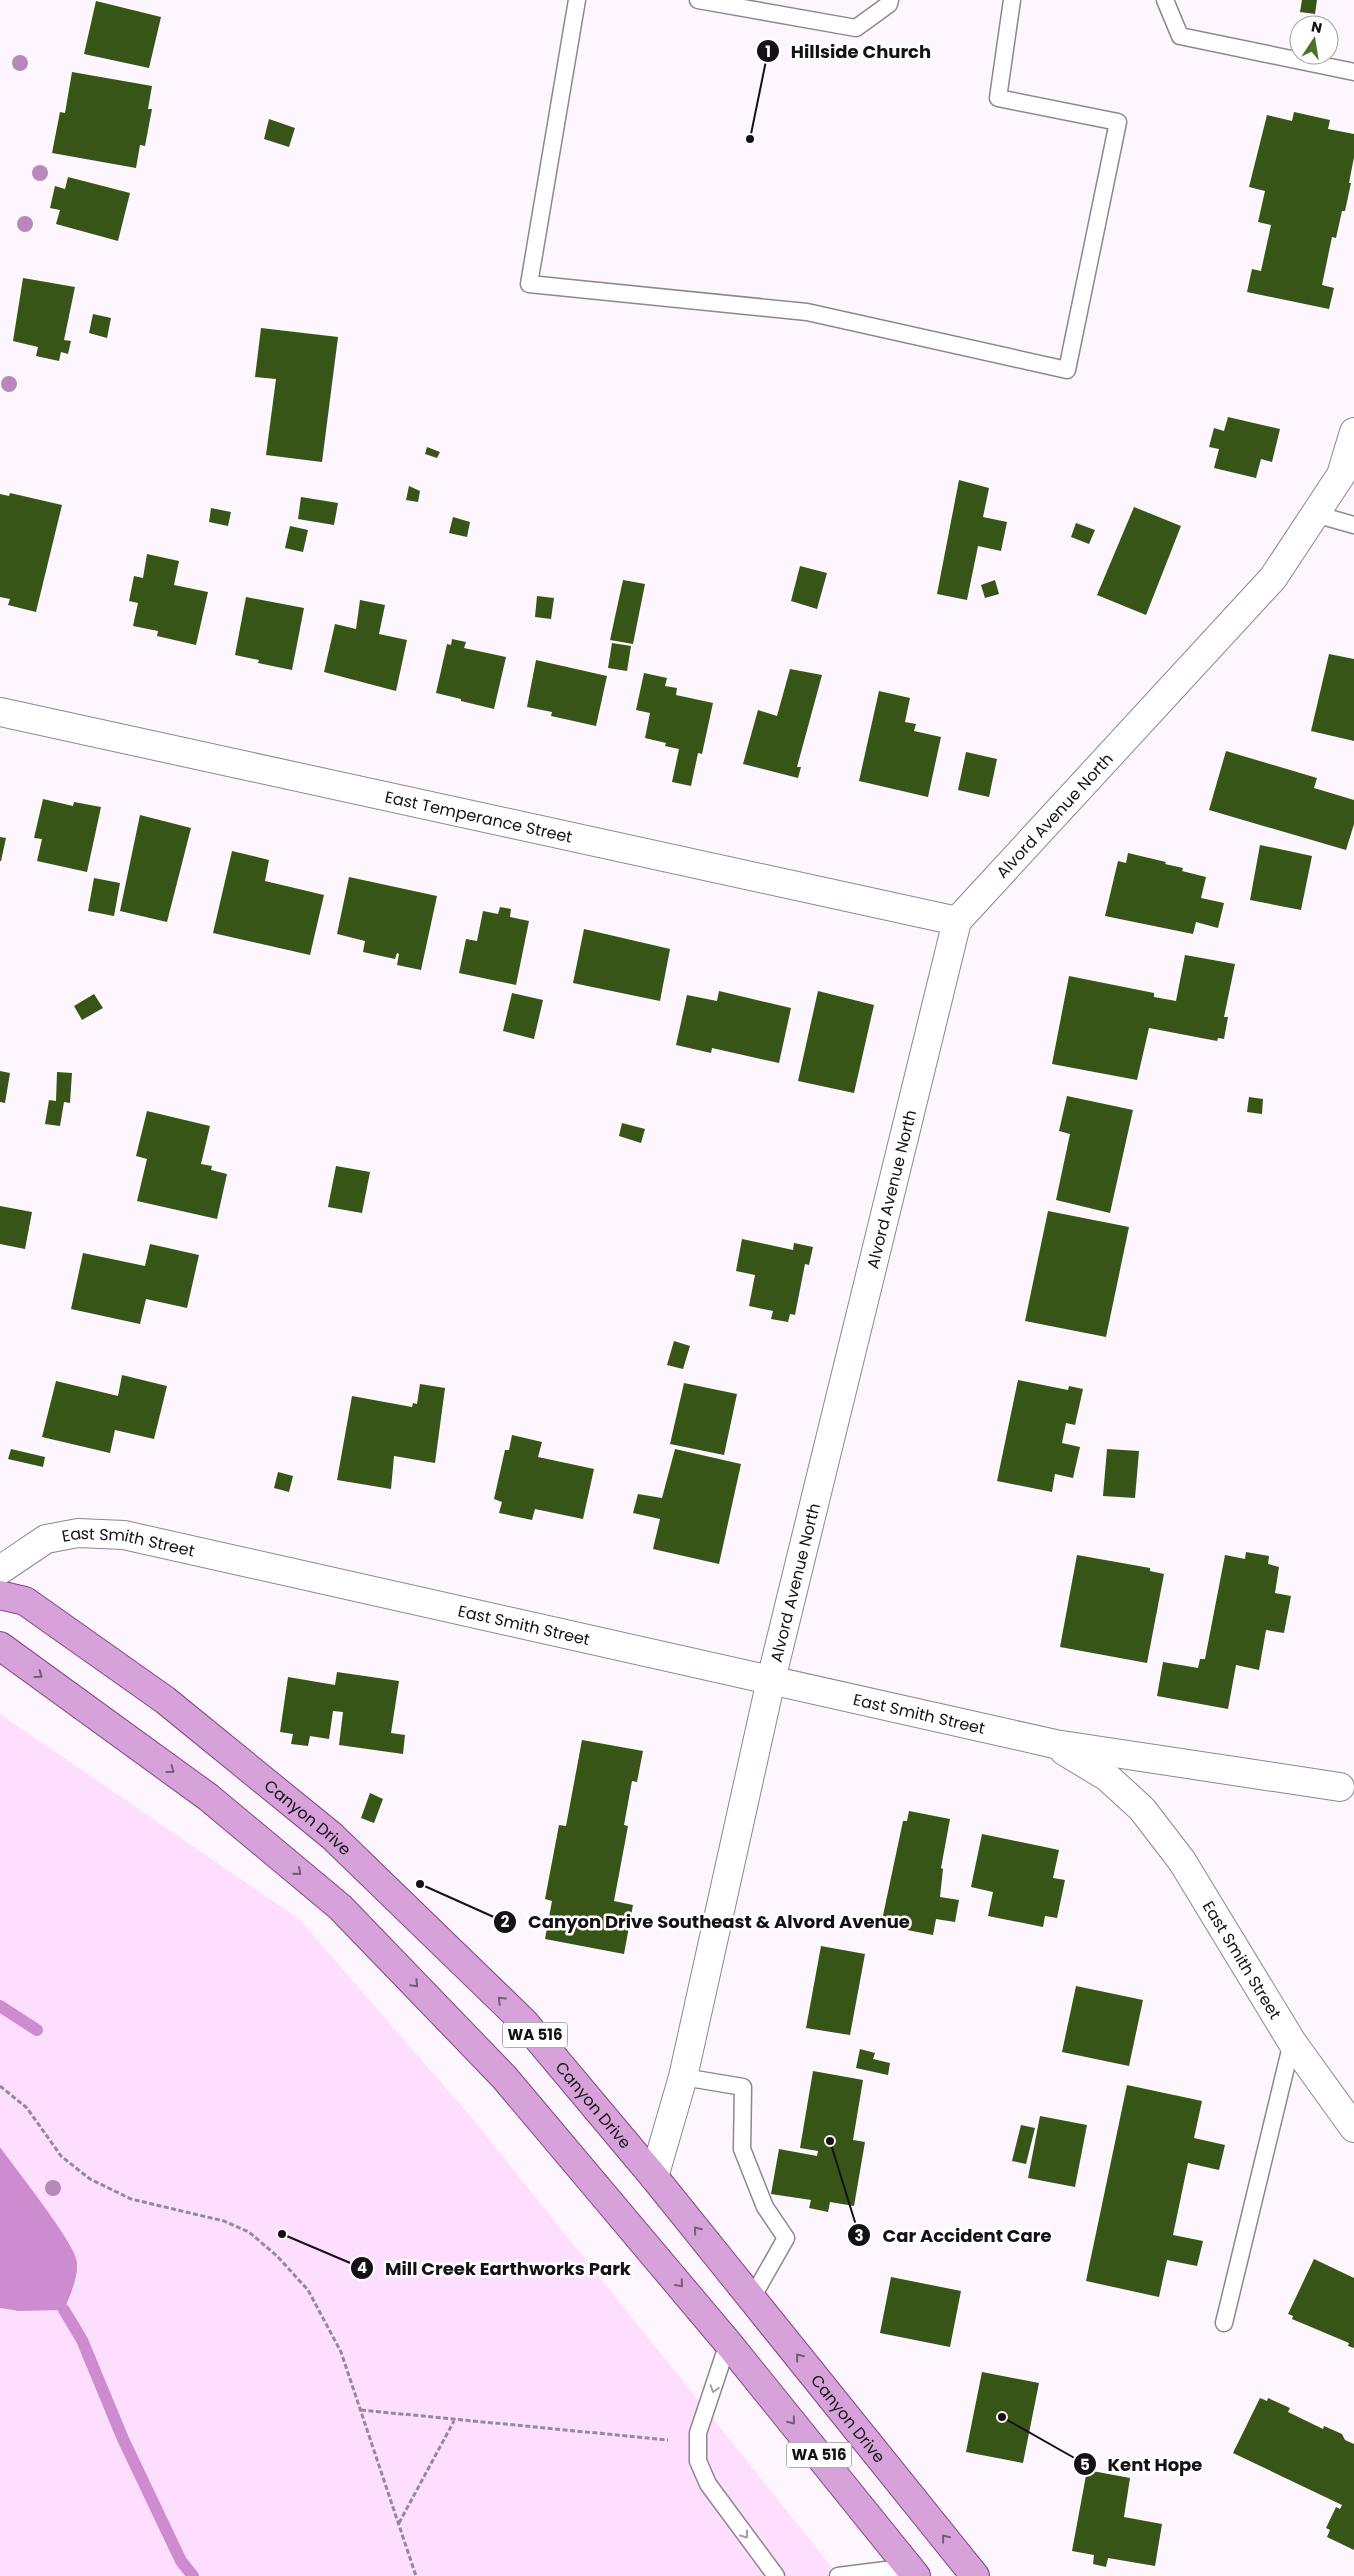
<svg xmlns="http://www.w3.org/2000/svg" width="1354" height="2576" font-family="Poppins,sans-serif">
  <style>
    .green { fill: #fddefe }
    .water { fill: #cd8cd0 }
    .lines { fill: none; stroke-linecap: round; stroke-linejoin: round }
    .stream { stroke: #cd8cd0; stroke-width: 12 }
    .building { fill: #375516 }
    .lane-casing { stroke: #908590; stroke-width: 19 }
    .street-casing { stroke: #908590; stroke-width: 30 }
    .primary-casing { stroke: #824786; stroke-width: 30 }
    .path { stroke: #928c93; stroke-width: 3; stroke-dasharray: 5 2.5; stroke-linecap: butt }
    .lane { stroke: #fff; stroke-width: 16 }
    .street { stroke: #fff; stroke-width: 28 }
    .primary { stroke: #d7a2da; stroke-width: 28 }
    .tree { fill: #b689ba }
    .oneway { stroke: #765a78 }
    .oneway2 { stroke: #a1a0a2 }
    .labels { text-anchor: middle; stroke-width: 5; stroke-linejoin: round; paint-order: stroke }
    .shield { fill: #fff; stroke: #5b585c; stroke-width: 1 }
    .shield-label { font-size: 15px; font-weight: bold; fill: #151116 }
    .street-label { font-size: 16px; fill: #151116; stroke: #fff }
    .leader { fill: none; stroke: #151116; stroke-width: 2 }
    .callout-dot { fill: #151116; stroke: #fff; stroke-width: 2 }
    .mark-label { font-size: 15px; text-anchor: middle; font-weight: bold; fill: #fff }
    .callout-label { font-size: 18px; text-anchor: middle; font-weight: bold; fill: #151116; stroke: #fff; stroke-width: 5; stroke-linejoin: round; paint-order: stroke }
  </style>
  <rect width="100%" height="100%" fill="#fef6fe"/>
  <path class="green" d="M0 1714 299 1919 472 2118 839 2576H0Z"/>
  <path class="water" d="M0 2147C14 2167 76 2244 77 2262 78 2279 70 2295 64 2310L19 2311 0 2308Z"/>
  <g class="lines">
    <path class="stream" d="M0 2006 37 2030
      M64 2310 82 2340 123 2439 181 2561 193 2576"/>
  </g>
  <path class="building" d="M1302 0H1317L1315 14 1300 12Z
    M96 1 161 17 149 68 84 54Z
    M72 72 152 86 148 109H152L145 146 140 145 136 168 52 153 60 112 65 113Z
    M1294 112 1330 120 1328 129 1354 134V157L1349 183H1351L1345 211H1342L1336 238 1332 237 1322 285 1334 288 1329 309 1247 292 1252 269 1261 271 1271 225 1258 222 1265 191 1249 187 1267 115 1292 121Z
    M269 119 295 128 289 147 264 139Z
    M68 177 130 193 118 241 56 224 60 210 50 208 55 186 65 189Z
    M23 278 75 287 64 340 71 341 68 354 61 352 59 361 36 356 38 347 13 341Z
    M93 314 111 318 107 338 89 333Z
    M261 328 338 337 322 462 266 455 276 379 255 377Z
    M1228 417 1280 429 1272 462 1261 459 1256 478 1214 468 1219 449 1209 447 1214 428 1224 431Z
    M427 447 440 452 437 458 425 454Z
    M959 480 989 488 983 517 1007 522 1001 551 978 546 967 600 937 594Z
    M409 486 420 491 418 502 406 500Z
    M10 493 62 505 36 612 8 605 10 599 0 597V494L9 496Z
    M301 497 338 503 334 525 298 519Z
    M1134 507 1181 526 1146 615 1097 595Z
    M211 508 231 512 228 526 209 522Z
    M453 517 470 522 467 537 449 533Z
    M1076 523 1095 530 1089 544 1071 537Z
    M290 526 308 530 303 552 285 548Z
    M147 554 179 561 174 585 208 592 196 645 157 636 158 631 133 626 138 603 129 601 134 576 143 578Z
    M800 566 827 573 817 609 791 601Z
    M623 580 645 584 633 644 610 640Z
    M995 580 999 594 985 598 981 585Z
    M537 596 554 598 551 619 535 617Z
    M246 597 304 608 292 670 258 663 259 660 235 655Z
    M360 600 385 605 379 634 407 640 396 691 324 672 335 624 356 629Z
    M452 639 466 642 464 648 506 657 494 709 461 701V699L436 693 447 644 451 645Z
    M612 643 631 646 627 671 608 668Z
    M1329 654 1354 659V741L1311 731Z
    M536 660 607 676 596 726 551 716 552 712 527 707Z
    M790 669 822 675 797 767H801L798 778 743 764 758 710 777 716Z
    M644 673 667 678 665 686 677 688 676 695 713 703 702 754 698 753 691 786 672 782 679 749 665 746 666 743 645 738 650 713 636 710Z
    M879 691 910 698 905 722 916 724 914 731 941 737 928 797 859 781Z
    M1226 751 1317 778 1314 788 1354 800V824L1346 850 1209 810Z
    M966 752 997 759 989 797 958 790Z
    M43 799 73 806 74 802 101 807 87 872 37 861 42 839 34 838Z
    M140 815 191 828 167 922 120 911Z
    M0 837 6 838 1 861H0Z
    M1260 845 1312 856 1301 910 1250 900Z
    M232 851 269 860 265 881 324 895 310 955 213 933Z
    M1128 853 1166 862 1165 864 1183 868 1182 871 1206 877 1201 898 1224 903 1218 928 1196 922 1193 934 1105 916 1118 861 1126 863Z
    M349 877 437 896 421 970 397 965 399 954 397 953 395 959 363 952 365 941 337 934Z
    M94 878 120 883 114 916 88 911Z
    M500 907 511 909 510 917 529 921 516 985 459 973 466 939 477 941 483 911 498 914Z
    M584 929 670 949 660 1001 573 983Z
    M1185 955 1235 964 1224 1017H1228L1224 1039 1218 1038 1217 1041 1149 1028 1137 1080 1052 1064 1069 976 1154 993V997L1176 1001Z
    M719 991 791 1008 779 1063 712 1048 711 1053 676 1045 687 995 717 1001Z
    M818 991 874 1005 854 1093 798 1081Z
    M512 993 543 1000 534 1039 503 1031Z
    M94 994 103 1008 82 1020 74 1006Z
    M0 1071 10 1073 5 1103 0 1102Z
    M57 1072 72 1073 70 1103 64 1102 60 1126 45 1124 49 1100 56 1101Z
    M1067 1096 1133 1110 1110 1213 1056 1200 1070 1134 1059 1131Z
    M1249 1097 1263 1099 1262 1114 1247 1112Z
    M147 1111 210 1126 201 1164 212 1166 211 1170 227 1174 217 1219 137 1201 147 1159 136 1156Z
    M622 1123 645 1129 641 1143 619 1136Z
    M336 1166 370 1172 362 1213 328 1207Z
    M0 1206 32 1212 25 1249 0 1244Z
    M1048 1211 1129 1227 1106 1337 1025 1321Z
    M742 1239 793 1250 794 1243 813 1247 809 1265 805 1264 795 1315 790 1314 788 1322 771 1319 773 1311 749 1306 755 1275 736 1271Z
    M150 1244 199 1255 187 1308 146 1299 140 1324 71 1309 83 1253 145 1266Z
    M674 1341 690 1346 683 1369 667 1365Z
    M122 1375 167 1386 154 1439 115 1430 110 1453 42 1437 56 1381 118 1396Z
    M1018 1380 1068 1390 1069 1386 1083 1389 1075 1425 1066 1423 1062 1443 1080 1447 1073 1478 1055 1474 1052 1492 997 1481Z
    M684 1383 737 1394 724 1455 670 1444Z
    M420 1384 445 1388 435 1463 394 1456 391 1489 337 1480 352 1396 412 1407 413 1403 417 1404Z
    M512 1435 542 1442 538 1457 594 1469 583 1519 535 1509 532 1520 499 1513 502 1502 494 1499 505 1450H509Z
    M11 1449 45 1457 43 1467 8 1459Z
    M675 1449 741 1464 719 1564 653 1549 660 1519 633 1513 638 1494 662 1498Z
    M1107 1449 1139 1451 1135 1498 1103 1496Z
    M278 1472 293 1476 289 1492 274 1488Z
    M1246 1552 1269 1556 1268 1564 1279 1567 1275 1593 1291 1596 1284 1633 1266 1630 1259 1670 1236 1665 1228 1709 1157 1696 1163 1662 1198 1668 1200 1659H1205L1225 1555 1245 1559Z
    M1077 1555 1150 1568V1571L1164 1574 1147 1663 1060 1647Z
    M337 1672 399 1681 391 1733 405 1735 403 1754 339 1745 343 1712 333 1711 329 1739 310 1736 308 1746 291 1744 293 1734 280 1732 288 1677 335 1685Z
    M582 1740 643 1751 637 1782 632 1781 624 1825 628 1826 614 1901 633 1905 624 1954 545 1939 552 1901 545 1899 559 1825 566 1826Z
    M370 1793 383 1799 374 1823 361 1818Z
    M909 1811 950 1819 941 1868 943 1869 940 1897 959 1900 955 1922 936 1919 933 1935 881 1925 903 1821H907Z
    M982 1834 1059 1850 1053 1878 1065 1880 1057 1918 1045 1916 1043 1927 988 1916 993 1892 971 1887Z
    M821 1946 865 1954 850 2035 806 2028Z
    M1076 1986 1143 2000 1129 2066 1062 2052Z
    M860 2049 875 2053 873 2059 890 2063 888 2075 856 2068Z
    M813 2071 863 2080 853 2140 865 2142 854 2206 830 2202 828 2212 809 2208 811 2200 771 2194 779 2149 817 2156 818 2151 800 2148Z
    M1127 2085 1202 2101 1194 2138 1225 2145 1219 2170 1188 2163 1173 2235 1203 2241 1197 2266 1167 2260 1159 2297 1086 2281Z
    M1040 2116 1087 2125 1075 2187 1028 2178Z
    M1021 2125 1035 2128 1026 2164 1012 2161Z
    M1314 2259 1354 2278V2348L1348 2346 1349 2343 1292 2319 1293 2316 1288 2314Z
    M891 2277 961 2291 950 2347 880 2333Z
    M982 2372 1039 2383 1023 2463 966 2452Z
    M1260 2398 1267 2401 1268 2398 1290 2408 1288 2412 1323 2429 1324 2426 1342 2434 1345 2440 1354 2444V2550L1327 2537 1330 2530 1326 2528 1336 2507 1340 2509 1342 2505 1233 2453Z
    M1087 2470 1130 2478 1124 2517 1162 2524 1155 2566 1108 2558 1106 2567 1093 2564 1094 2555 1072 2551Z"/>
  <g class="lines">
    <defs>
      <path id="lane" d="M577 0 529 284 807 312 1067 370 1118 122 998 98 1012 0
        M698 0 856 28 889 4 890 0
        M1165 0 1180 36 1354 72
        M1315 514 1354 525
        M683 2077 743 2087 742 2149 765 2207 786 2238 752 2298
        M1224 2323 1292 2042
        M728 2343 698 2433V2461L708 2484 776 2576
        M838 2576 909 2567"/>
      <g id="street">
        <path id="s1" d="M0 712 957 921"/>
        <path id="s2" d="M0 1570 46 1539 78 1533 124 1535 1055 1744 1340 1787"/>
        <path id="s3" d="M1064 1751 1107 1777 1142 1809 1182 1861 1292 2042 1354 2128"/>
        <path id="s4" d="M654 2177 683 2077 771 1680 957 921 1273 578 1341 475 1354 432"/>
      </g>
      <g id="primary">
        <path id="s5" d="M0 1595 25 1601 165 1700 332 1836 524 2022 654 2177 975 2576"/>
        <path d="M0 1646 208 1797 340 1907 504 2077 728 2343 916 2576"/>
      </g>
    </defs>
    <use href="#lane" class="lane-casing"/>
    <use href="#street" class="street-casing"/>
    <use href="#primary" class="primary-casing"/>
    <path class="path" d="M0 2086 27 2108 61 2156 90 2179 131 2199 224 2221 249 2232 277 2256 308 2290 341 2352 416 2576
      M361 2410 668 2440
      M399 2523 454 2421"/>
    <use href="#lane" class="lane"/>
    <use href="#street" class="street"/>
    <use href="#primary" class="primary"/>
  </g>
  <g class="tree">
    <circle cx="20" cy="63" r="8"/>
    <circle cx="40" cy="173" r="8"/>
    <circle cx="25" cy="224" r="8"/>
    <circle cx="9" cy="384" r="8"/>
    <circle cx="53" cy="2188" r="8"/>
  </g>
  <defs><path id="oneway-chevron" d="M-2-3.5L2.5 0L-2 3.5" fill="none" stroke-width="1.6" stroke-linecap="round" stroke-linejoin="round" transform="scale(1.25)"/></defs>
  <g class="oneway">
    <use href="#oneway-chevron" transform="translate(39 1675) rotate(36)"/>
    <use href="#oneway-chevron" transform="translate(171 1770) rotate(36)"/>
    <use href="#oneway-chevron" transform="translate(298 1872) rotate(40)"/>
    <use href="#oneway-chevron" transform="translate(415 1984) rotate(46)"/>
    <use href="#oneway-chevron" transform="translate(501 2000) rotate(-136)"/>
    <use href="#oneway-chevron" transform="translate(697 2230) rotate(-129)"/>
    <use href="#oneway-chevron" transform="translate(680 2284) rotate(50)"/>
    <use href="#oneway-chevron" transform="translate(799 2357) rotate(-129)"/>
    <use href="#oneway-chevron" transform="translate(792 2421) rotate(51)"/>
    <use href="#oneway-chevron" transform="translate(945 2538) rotate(-129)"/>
  </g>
  <g class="oneway2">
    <use href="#oneway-chevron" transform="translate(714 2389) rotate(108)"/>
    <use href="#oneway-chevron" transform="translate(745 2535) rotate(54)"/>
  </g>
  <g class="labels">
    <g class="shield">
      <rect x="502.5" y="2022.5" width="65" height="25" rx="4"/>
      <rect x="786.5" y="2442.5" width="65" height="25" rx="4"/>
    </g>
    <g class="shield-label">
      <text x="535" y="2040">WA 516</text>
      <text x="819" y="2460">WA 516</text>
    </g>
    <g class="street-label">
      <text dy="6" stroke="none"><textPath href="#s4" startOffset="1436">Alvord Avenue North</textPath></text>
      <text dy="6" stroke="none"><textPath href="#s1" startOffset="490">East Temperance Street</textPath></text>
      <text dy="6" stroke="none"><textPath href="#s4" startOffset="1016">Alvord Avenue North</textPath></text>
      <text dy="6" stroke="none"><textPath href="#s2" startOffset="139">East Smith Street</textPath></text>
      <text dy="6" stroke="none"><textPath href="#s4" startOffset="611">Alvord Avenue North</textPath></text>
      <text dy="6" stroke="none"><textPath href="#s2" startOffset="544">East Smith Street</textPath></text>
      <text dy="6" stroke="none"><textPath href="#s2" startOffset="949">East Smith Street</textPath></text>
      <text dy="6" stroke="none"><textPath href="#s5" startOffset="382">Canyon Drive</textPath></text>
      <text dy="6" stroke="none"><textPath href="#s3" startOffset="279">East Smith Street</textPath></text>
      <text dy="6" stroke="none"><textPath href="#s5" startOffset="788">Canyon Drive</textPath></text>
      <text dy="6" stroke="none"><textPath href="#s5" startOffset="1192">Canyon Drive</textPath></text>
    </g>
  </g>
  <path class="leader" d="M750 139L768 51M420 1884L505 1922M830 2141L859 2235M282 2234L362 2268M1002 2417L1085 2464"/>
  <g class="callout-dot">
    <circle cx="750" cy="139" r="5"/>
    <circle cx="420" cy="1884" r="5"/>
    <circle cx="830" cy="2141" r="5"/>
    <circle cx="282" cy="2234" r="5"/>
    <circle cx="1002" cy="2417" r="5"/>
    <circle cx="768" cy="51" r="12"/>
    <circle cx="505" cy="1922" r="12"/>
    <circle cx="859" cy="2235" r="12"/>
    <circle cx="362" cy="2268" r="12"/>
    <circle cx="1085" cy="2464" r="12"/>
  </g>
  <g class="mark-label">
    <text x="768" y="57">1</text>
    <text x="505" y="1927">2</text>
    <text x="859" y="2241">3</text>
    <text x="362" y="2273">4</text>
    <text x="1085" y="2470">5</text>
  </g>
  <g class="callout-label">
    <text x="861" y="58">Hillside Church</text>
    <text x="719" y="1928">Canyon Drive Southeast &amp; Alvord Avenue</text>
    <text x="967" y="2242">Car Accident Care</text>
    <text x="508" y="2275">Mill Creek Earthworks Park</text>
    <text x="1155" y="2471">Kent Hope</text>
  </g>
  <g transform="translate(1314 40) rotate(12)"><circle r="24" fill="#ffffff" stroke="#a1a0a2"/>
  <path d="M0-4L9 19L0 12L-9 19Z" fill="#4f722b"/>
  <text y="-8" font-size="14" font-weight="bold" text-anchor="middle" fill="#151116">N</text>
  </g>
</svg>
